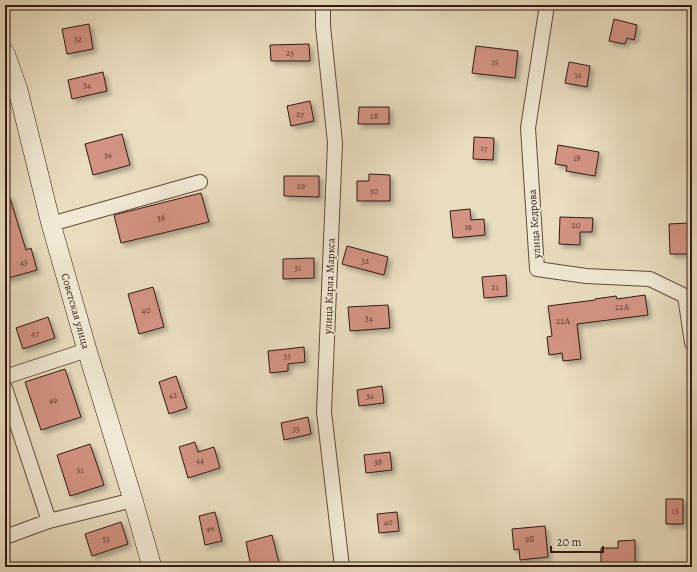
<svg xmlns="http://www.w3.org/2000/svg" width="697" height="572" font-family="Alegreya,serif">
  <style>
    .building { fill: #d29382; stroke: #321a11; filter: url(#shadow) }
    .lines { fill: none; stroke-linecap: round; stroke-linejoin: round }
    .street-casing { stroke: #604b3c; stroke-width: 16 }
    .secondary-casing { stroke: #321a11; stroke-width: 20 }
    .street { stroke: #f1e9d5; stroke-width: 14 }
    .secondary { stroke: #f1e9d5; stroke-width: 19 }
    .labels { text-anchor: middle; stroke-width: 3; stroke-linejoin: round; paint-order: stroke }
    .number-label { font-size: 9px; fill: #5a382d }
    .street-label { font-size: 11px; fill: #321a11; stroke: #f1e9d5 }
  </style>
  <defs>
    <filter id="shadow"><feDropShadow dx="3.5" dy="3.5" stdDeviation="2" flood-color="#0004"/></filter>
  </defs>
  <rect width="100%" height="100%" fill="#e9ddbf"/>
  <filter id="stains"><feTurbulence type="fractalNoise" baseFrequency=".005" numOctaves="4"/><feColorMatrix values="0 0 0 0 .2 0 0 0 0 .09 0 0 0 0 .02 0 0 0 .5 -.17"/></filter>
  <radialGradient id="worn" r=".72"><stop offset=".6" stop-color="#630" stop-opacity="0"/><stop offset="1" stop-color="#630" stop-opacity=".3"/></radialGradient>
  <path class="building" d="M614 19 637 25 634 40 627 38 625 44 609 41Z
    M89 24 93 49 67 54 62 29Z
    M309 44 310 61H271L270 45Z
    M476 46 518 51 515 78 472 73Z
    M569 62 590 66 587 87 565 83Z
    M103 72 107 91 72 99 68 80Z
    M310 101 314 121 291 126 287 106Z
    M359 107H389V124H358Z
    M122 134 130 165 93 175 85 144Z
    M474 137 494 138 493 160 473 159Z
    M558 145 599 152 595 176 566 171 567 166 555 164Z
    M369 174 390 175V201H357V181H369Z
    M284 176H319V197L284 196Z
    M201 193 209 222 121 243 114 215Z
    M9 195 26 250 31 248 37 270 5 279V196Z
    M470 209 471 220 484 219 485 235 453 238 450 211Z
    M560 217 593 218 592 232H580V245L559 244Z
    M689 223 690 254H670L669 224Z
    M347 246 388 257 384 275 342 264Z
    M314 258V278L283 279V259Z
    M506 275 507 296 484 298 482 277Z
    M153 287 164 327 139 334 128 294Z
    M645 295 648 315 577 324 581 359 563 361 562 353 549 355 547 337 552 336 548 306 595 300V299L616 296 617 299Z
    M388 305 390 328 350 331 348 307Z
    M48 317 55 338 23 349 16 328Z
    M304 347 305 362 288 364V371L270 373 268 351Z
    M65 369 81 417 41 430 25 382Z
    M176 376 187 408 169 414 159 382Z
    M382 386 384 403 359 406 357 390Z
    M308 417 311 434 284 440 281 423Z
    M195 442 198 452 214 447 220 468 188 478 179 447Z
    M90 444 104 485 70 496 57 455Z
    M390 452 392 470 366 473 364 455Z
    M666 499H683V524H666Z
    M215 512 222 541 205 545 199 516Z
    M397 512 399 531 379 533 377 514Z
    M121 522 128 544 92 556 85 534Z
    M545 526 548 557 520 560 519 549 514 550 512 529Z
    M272 535 280 567H251L246 542Z
    M635 540V567H601V548H618V541Z"/>
  <g class="lines">
    <defs>
      <path id="street" d="M323 5V26L335 143 324 412 342 567
        M547 5 528 128 537 269 586 276 650 279 685 296 692 343
        M5 93 18 90
        M51 224 200 182
        M5 377 87 350
        M5 388 49 521
        M5 537 49 521 133 500"/>
      <path id="secondary" d="M5 53 18 90 51 224 87 350 133 500 152 567"/>
    </defs>
    <use href="#street" class="street-casing"/>
    <use href="#secondary" class="secondary-casing"/>
    <use href="#street" class="street"/>
    <use href="#secondary" class="secondary"/>
  </g>
  <g class="labels">
    <g class="number-label">
      <text x="78" y="42">32</text>
      <text x="290" y="56">25</text>
      <text x="495" y="65">15</text>
      <text x="578" y="78">16</text>
      <text x="87" y="88">34</text>
      <text x="300" y="117">27</text>
      <text x="374" y="119">28</text>
      <text x="484" y="151">17</text>
      <text x="108" y="158">36</text>
      <text x="577" y="161">18</text>
      <text x="301" y="189">29</text>
      <text x="374" y="194">30</text>
      <text x="161" y="221">38</text>
      <text x="576" y="228">20</text>
      <text x="468" y="230">19</text>
      <text x="365" y="264">32</text>
      <text x="24" y="265">45</text>
      <text x="298" y="271">31</text>
      <text x="495" y="290">21</text>
      <text x="622" y="310">22А</text>
      <text x="146" y="313">40</text>
      <text x="369" y="321">34</text>
      <text x="563" y="324">22А</text>
      <text x="35" y="336">47</text>
      <text x="287" y="359">33</text>
      <text x="173" y="398">42</text>
      <text x="370" y="399">36</text>
      <text x="53" y="403">49</text>
      <text x="296" y="432">35</text>
      <text x="200" y="463">44</text>
      <text x="378" y="465">38</text>
      <text x="80" y="473">51</text>
      <text x="675" y="514">13</text>
      <text x="388" y="525">40</text>
      <text x="210" y="531">46</text>
      <text x="106" y="542">53</text>
      <text x="530" y="542">9Б</text>
    </g>
    <g class="street-label">
      <text transform="translate(534 224) rotate(-94)" y="4">улица Кедрова</text>
      <text transform="translate(329 286) rotate(-88)" y="4">улица Карла Маркса</text>
      <text transform="translate(76 311) rotate(74)" y="4">Советская улица</text>
    </g>
  </g>
  <rect width="697" height="572" fill="none" stroke="#e9ddbf" stroke-width="20"/>
  <rect x="6" y="6" width="685" height="560" fill="none" stroke="#321a11" stroke-width="2"/>
  <rect x="10" y="10" width="677" height="552" fill="none" stroke="#321a11"/>
  <path d="M551 546v6h52v-6" fill="none" stroke="#321a11" stroke-width="2"/>
  <text x="557" y="546" font-size="12" fill="#321a11" stroke="#f1e9d5" stroke-width="3" paint-order="stroke">20 m</text>
  <rect width="100%" height="100%" filter="url(#stains)"/>
  <rect width="100%" height="100%" fill="url(#worn)"/>
</svg>
